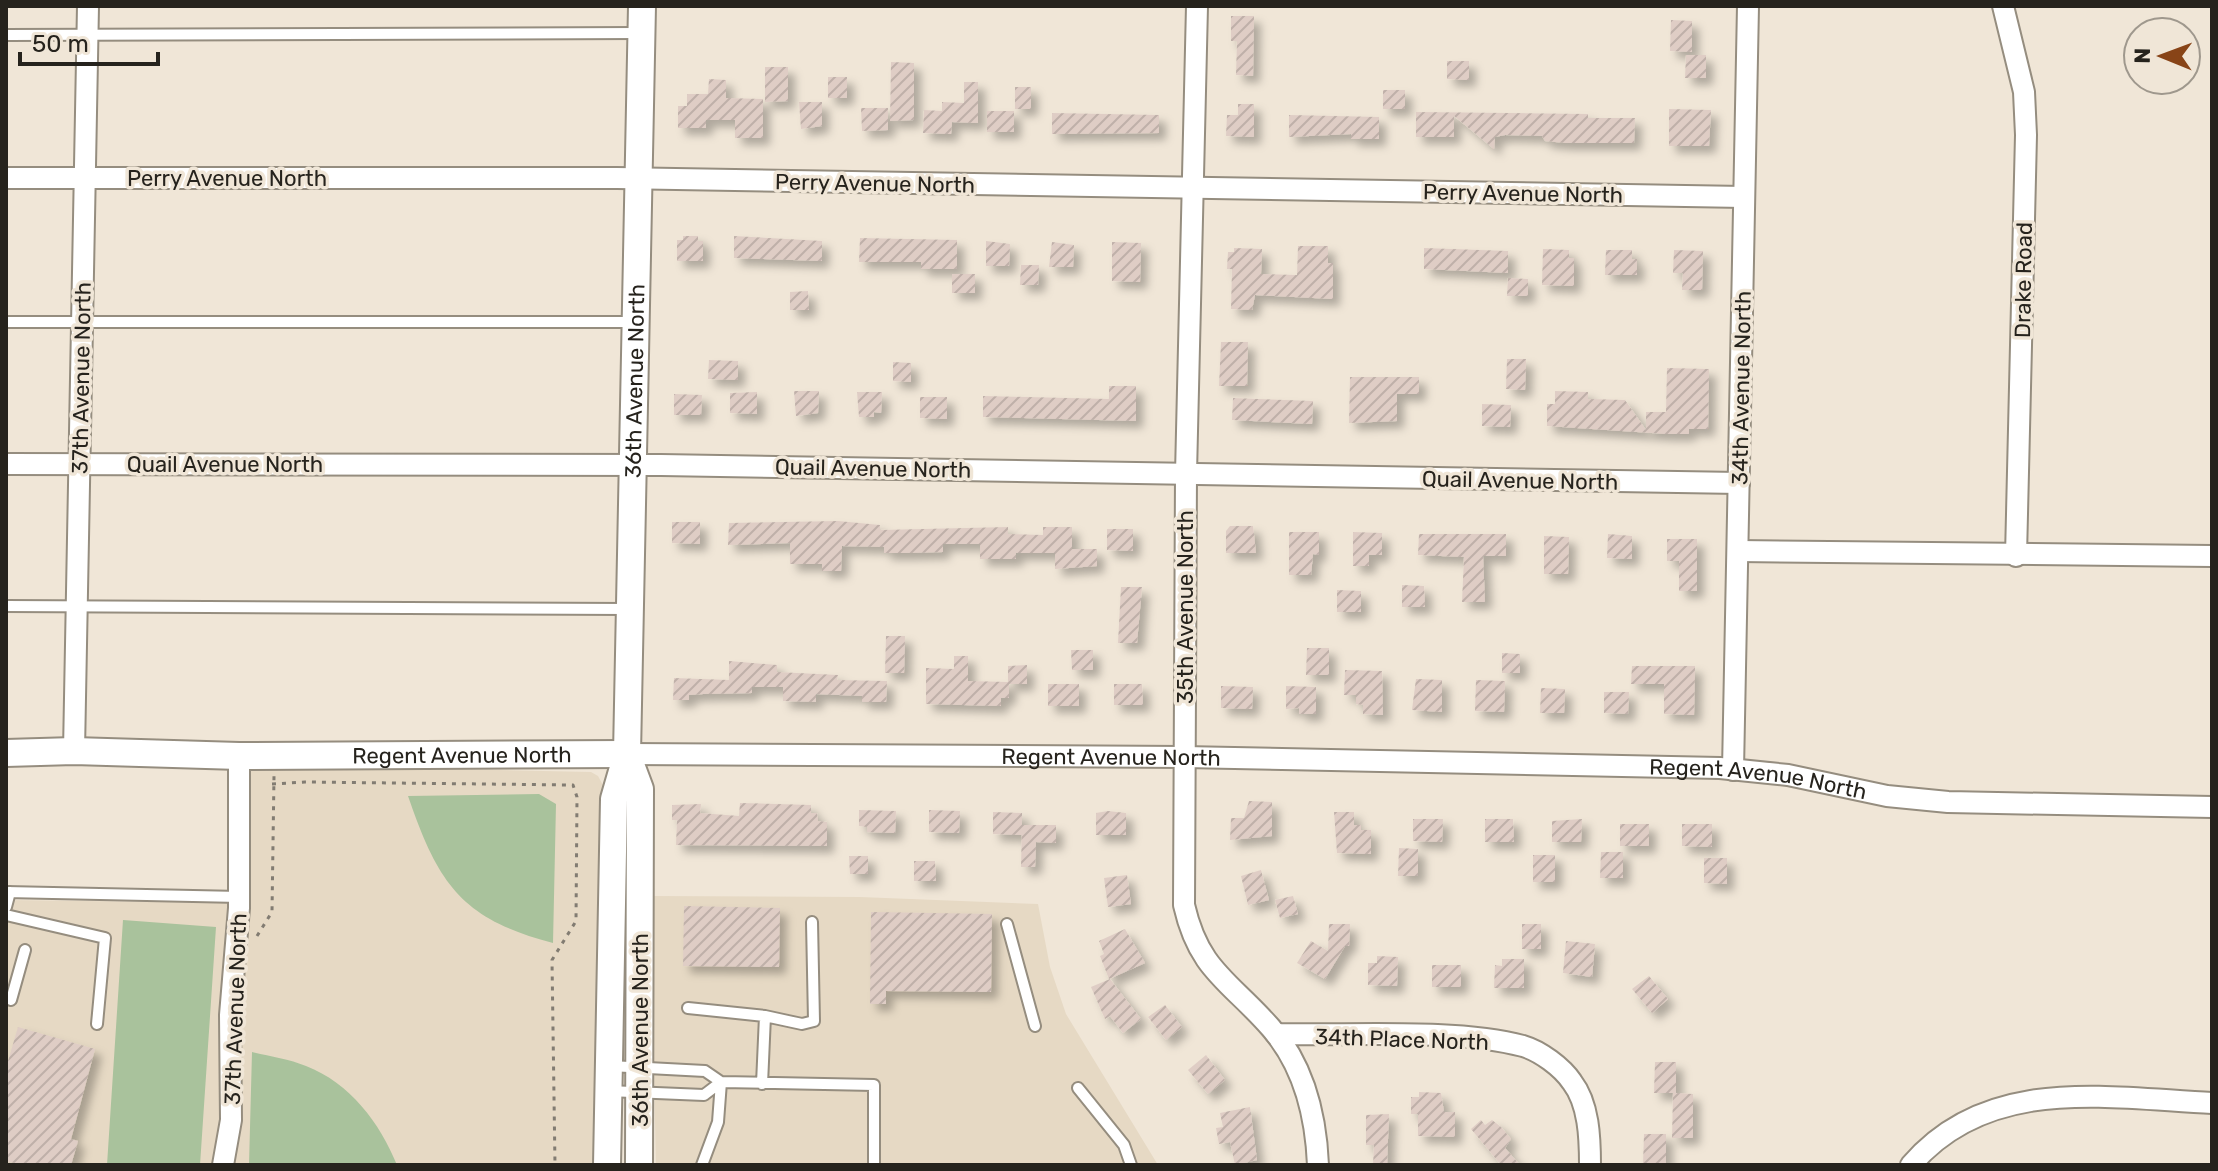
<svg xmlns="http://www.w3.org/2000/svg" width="2218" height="1171" font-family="Rubik,sans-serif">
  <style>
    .built { fill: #e6d9c4 }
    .park { fill: #a9c29c }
    .building { fill: url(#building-hatch); filter: url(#shadow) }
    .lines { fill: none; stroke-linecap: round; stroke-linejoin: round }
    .service-casing { stroke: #958d7f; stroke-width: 14 }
    .minor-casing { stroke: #958d7f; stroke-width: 24 }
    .tertiary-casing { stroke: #958d7f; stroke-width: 30 }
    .path { stroke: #827c72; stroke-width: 3; stroke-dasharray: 4 6; stroke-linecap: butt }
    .service { stroke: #fff; stroke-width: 10 }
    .minor { stroke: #fff; stroke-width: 20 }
    .tertiary { stroke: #fff; stroke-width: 26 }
    .labels { text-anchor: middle; stroke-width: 7; stroke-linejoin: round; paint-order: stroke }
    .street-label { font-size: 22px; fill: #26231d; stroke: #f0e6d7 }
  </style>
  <defs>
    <pattern id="building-hatch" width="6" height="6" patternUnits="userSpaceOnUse" patternTransform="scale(2)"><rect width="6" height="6" fill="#dfcdc5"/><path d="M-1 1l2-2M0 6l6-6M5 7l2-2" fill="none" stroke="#bfb0a9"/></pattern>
    <filter id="shadow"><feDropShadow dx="7" dy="7" stdDeviation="4" flood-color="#0004"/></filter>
  </defs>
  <rect width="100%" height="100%" fill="#f0e6d7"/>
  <path class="built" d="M248 765 591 772 598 776 605 789 594 1165H6V900L247 903Z
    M650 896 860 897 1038 904 1050 967 1066 1014 1158 1165H656Z"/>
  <path class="park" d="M539 794 556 804 553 943C461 919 438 883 408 796Z
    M123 920 216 927 200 1165H107Z
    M252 1052C269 1056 289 1059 306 1066 350 1083 380 1123 397 1165H249Z"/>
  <path class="building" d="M1231 16H1254L1253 76 1236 75 1237 41H1231Z
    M1671 20 1692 21V52L1670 51Z
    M1686 55H1706V78H1685Z
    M1447 61H1469V80L1447 79Z
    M891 62 914 63V120L890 121Z
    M765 67H788V101L765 102Z
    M828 77H847V98H828Z
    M709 79 726 80V98L763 99V138H735V120H706V128H678V106H687V94H708Z
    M964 82H978V123L952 122 951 134 923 133 924 110 942 111V102L964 103Z
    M1015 87H1031V109H1015Z
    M1383 90H1405V109H1383Z
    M799 102H822V126L801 129Z
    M1238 104H1254V137L1226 136 1227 115H1238Z
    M861 108H888V130L862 131Z
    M1669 109 1711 110 1709 146H1669Z
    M987 111H1014V132H987Z
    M1416 112 1588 114V118H1635L1634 143H1566L1545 141 1542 136 1505 135 1495 137 1494 149 1454 116V137H1416Z
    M1052 113 1159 115V133L1052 134Z
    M1289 115 1379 117V139H1351V134L1289 137Z
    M683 236H698V241H703V261H677V240H683Z
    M734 236 822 241V261L734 258Z
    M860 238 957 240V269H921V262H859Z
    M986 241 1010 244 1009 266H986Z
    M1052 242 1074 245 1073 267H1049Z
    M1112 242 1141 243 1140 282 1112 281Z
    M1298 246H1328V263H1333V299L1255 295 1252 310 1231 309 1232 269H1227L1228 252H1234V248L1262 249 1261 274 1297 275Z
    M1424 248 1508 251V273L1424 269Z
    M1543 249 1569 250V258H1574V286L1542 285Z
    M1606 250H1632V259H1637V275H1605Z
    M1674 250 1703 251 1702 290H1682L1683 273H1673Z
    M1021 265H1039L1038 285H1020Z
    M952 274H975V293H952Z
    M1508 278 1528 279V296H1507Z
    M808 291 809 310H790V292Z
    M1221 342H1248L1247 386H1219Z
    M1507 359H1526L1525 390 1506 389Z
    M709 360 738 361V380L708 379Z
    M893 362 911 363V382L893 381Z
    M1667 368 1709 369 1708 429H1689V434H1667L1547 426V404H1555V391L1588 392V399L1625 400 1646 430V412H1666Z
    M1350 377H1419V394H1397V421L1349 423Z
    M1109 386H1136V421L983 417V396L1109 399Z
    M794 391H819L818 413 796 416Z
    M757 392V414L730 413V393Z
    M857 392H882L881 413 874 412V417H859Z
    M674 394 702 395 701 415H674Z
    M920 397H947V419L920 418Z
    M1233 398 1313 401 1312 424 1232 420Z
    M1482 404 1511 405 1510 427 1482 426Z
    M838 521 880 525V530L1008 527V534L1043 535V527H1072V549H1097V566L1055 569V553H1016V559H980V544H943V552L906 553H884V547L842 546 841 571H822V564H790V543L728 545 729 523Z
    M672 522H700V544L672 543Z
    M1230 526H1253L1256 553H1226V531Z
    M1107 529H1133V551L1107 550Z
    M1289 532H1319V555L1313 554 1311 575H1289Z
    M1353 532 1382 533V555H1369V566H1353Z
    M1419 534H1506V556H1483L1485 602H1462L1464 557 1418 555Z
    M1608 534 1632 536V559L1607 558Z
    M1544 536 1569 537 1568 574H1544Z
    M1667 539H1697V591H1679V561H1667Z
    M1402 585 1424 586 1425 607H1402Z
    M1121 587H1142L1137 643H1118Z
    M1337 590 1361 591V612H1337Z
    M886 636H905L904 673H885Z
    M1307 648H1329V675H1306Z
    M1071 650H1093V670H1072Z
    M1502 653 1520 654V673H1502Z
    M954 656H968V681L1008 682V666L1027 665V684H1009V698H1001V706L926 704V668L954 669Z
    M729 661 777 665V672L838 675 837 680 887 681 886 702H862V696L816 694V702L783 701V687H752V693L703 694 689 695V700H673L674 678 729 680Z
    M1632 666H1695L1694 715 1664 714V684H1631Z
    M1345 670 1382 671 1383 715 1363 714V705L1356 704V695H1344Z
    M1416 679 1442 680V712L1412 710Z
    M1476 680 1505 681 1504 712 1475 711Z
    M1048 684H1079V706H1048Z
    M1114 684H1142L1143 705H1114Z
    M1221 686 1253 687 1252 709 1221 708Z
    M1286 686 1316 687V714H1299V708L1286 709Z
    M1541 688 1565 689 1564 713H1540Z
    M1604 692H1629L1628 714 1604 713Z
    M1249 801 1272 802V836L1230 840 1231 818H1244Z
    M740 803 811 805V813H817L818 821 827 822V846L676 845 677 820H672V805L701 804 700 813 739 816Z
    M859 810 896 811 895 833 867 832V827L859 826Z
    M929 810 960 811 959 833 929 832Z
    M1108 811 1126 813V835H1096V813Z
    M993 812 1022 813V835L993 834Z
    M1334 812H1354V825H1361V830H1371V854L1337 853Z
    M1413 819H1443L1442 842 1413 841Z
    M1485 819H1513L1514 842H1485Z
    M1582 819 1581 842H1552V821Z
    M1620 824H1649V846H1620Z
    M1682 824H1712V847L1682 846Z
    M1022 825H1056V843L1036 842 1035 867H1021Z
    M1399 848 1418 849V876H1398Z
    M1601 852H1623V878H1600Z
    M1533 855H1555V882H1533Z
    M849 856H868V874H850Z
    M1704 858H1727V884L1704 883Z
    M914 861H935L936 881H914Z
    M1261 870 1269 900 1248 905 1241 876Z
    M1127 875 1131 904 1108 907 1104 878Z
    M1293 896 1298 914 1280 918 1275 900Z
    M684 906 780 908 779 967 683 966Z
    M871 912 992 914 991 992 886 991V1004H870Z
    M1329 924H1350L1349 946H1345L1325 979 1297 963 1311 941 1328 951Z
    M1522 924H1541V949H1522Z
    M1125 929 1145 963 1109 979 1100 956 1104 954 1099 941Z
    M1566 941 1595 944 1592 977 1563 973Z
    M1377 956 1398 957 1397 986 1368 985V963H1377Z
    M1502 959H1524V988H1494L1495 965 1502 966Z
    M1432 965H1461V987H1432Z
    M1649 976 1668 999 1652 1013 1632 989Z
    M1110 979 1141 1019 1123 1033 1110 1016 1105 1019 1091 987Z
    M1165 1005 1182 1027 1166 1040 1148 1017Z
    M18 1027 95 1049 71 1139 78 1141 71 1165H23L6 1161V1068Z
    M1206 1055 1225 1080 1208 1094 1188 1070Z
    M1655 1062H1676V1093L1693 1094V1138H1672L1673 1093H1654Z
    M1419 1092 1441 1093 1444 1112H1455V1137L1418 1136V1114H1411V1097H1419Z
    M1250 1107 1257 1160 1235 1165 1230 1142 1219 1144 1216 1128 1223 1127 1220 1113Z
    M1389 1114 1387 1165H1373L1374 1145H1366V1115Z
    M1481 1120 1485 1125 1492 1120 1501 1127 1511 1139 1505 1148 1520 1165H1501L1471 1129Z
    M1644 1134H1666V1165H1643Z"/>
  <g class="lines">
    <defs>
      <path id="service" d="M6 35 640 33
        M6 322H636
        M6 606 629 609
        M6 892 240 897
        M6 907 10 892
        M6 915 105 938 97 1024
        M1007 924 1035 1026
        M11 1000 25 950
        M688 1008 765 1016
        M610 1066 705 1071 721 1082 874 1085V1165
        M762 1084 765 1016 802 1024 814 1021 812 922
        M1078 1088 1124 1145 1131 1165
        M608 1091 704 1095 721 1082
        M702 1165 718 1122 721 1082"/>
      <g id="minor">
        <path d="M1197 6 1186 474 1184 905C1199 971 1230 981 1271 1028 1304 1066 1316 1116 1318 1165"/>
        <path d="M2003 6 2024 92 2026 135 2016 556"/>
        <path d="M6 178H617L1744 197"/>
        <path d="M6 464 661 465 1739 483"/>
        <path d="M1738 551 2212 556"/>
        <path d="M74 751 88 6"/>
        <path id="s1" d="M627 754 1184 757 1720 768 1788 775 1887 796 1948 802 2212 807"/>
        <path d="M1733 770 1748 6"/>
        <path d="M1276 1034C1349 1036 1455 1028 1523 1046 1540 1051 1562 1067 1572 1082 1589 1104 1590 1138 1590 1165"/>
        <path d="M223 1165 231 1120 230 1015 239 908V756"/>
        <path d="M1911 1165C1988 1075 2107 1098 2212 1103"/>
      </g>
      <g id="tertiary">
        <path id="s2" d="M6 753 74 751 239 756 627 754"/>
        <path d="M627 754 640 789 639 1165"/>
        <path id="s3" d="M607 1165 614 799 627 754 642 6"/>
      </g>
    </defs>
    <use href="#service" class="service-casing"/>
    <use href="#minor" class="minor-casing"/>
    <use href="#tertiary" class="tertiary-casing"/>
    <path class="path" d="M272 784 305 782 573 785 577 797 576 921 552 960 555 1165
      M257 936 272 912 274 776"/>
    <use href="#service" class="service"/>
    <use href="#minor" class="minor"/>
    <use href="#tertiary" class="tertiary"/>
  </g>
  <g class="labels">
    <g class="street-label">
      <text x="227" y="186">Perry Avenue North</text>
      <text transform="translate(875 183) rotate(1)" y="8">Perry Avenue North</text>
      <text transform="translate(1523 193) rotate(1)" y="8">Perry Avenue North</text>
      <text transform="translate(2023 280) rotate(-89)" y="8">Drake Road</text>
      <text transform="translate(81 378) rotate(-89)" y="8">37th Avenue North</text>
      <text dy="8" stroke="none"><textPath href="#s3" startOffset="786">36th Avenue North</textPath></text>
      <text transform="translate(1741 388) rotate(-89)" y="8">34th Avenue North</text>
      <text x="225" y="472">Quail Avenue North</text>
      <text transform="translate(873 468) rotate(1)" y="8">Quail Avenue North</text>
      <text transform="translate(1520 480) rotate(1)" y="8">Quail Avenue North</text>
      <text transform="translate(1185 607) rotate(-90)" y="8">35th Avenue North</text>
      <text dy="8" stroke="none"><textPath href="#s2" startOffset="456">Regent Avenue North</textPath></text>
      <text dy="8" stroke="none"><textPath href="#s1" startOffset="484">Regent Avenue North</textPath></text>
      <text dy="8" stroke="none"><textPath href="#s1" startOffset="1132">Regent Avenue North</textPath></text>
      <text transform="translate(235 1009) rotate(-88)" y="8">37th Avenue North</text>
      <text transform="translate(640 1030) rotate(-90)" y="8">36th Avenue North</text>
      <text transform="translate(1402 1039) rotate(2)" y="8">34th Place North</text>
    </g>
  </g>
  <rect width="2218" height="1171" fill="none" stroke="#26231d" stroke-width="16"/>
  <g transform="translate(2162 56) rotate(271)"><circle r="38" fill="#f0e6d7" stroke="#9f988d" stroke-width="2"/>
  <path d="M0-6L14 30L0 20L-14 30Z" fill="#884417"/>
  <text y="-12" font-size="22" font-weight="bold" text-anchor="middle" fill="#26231d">N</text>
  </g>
  <path d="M20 52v12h138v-12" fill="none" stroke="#26231d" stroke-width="4"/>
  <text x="32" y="52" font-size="24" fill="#26231d" stroke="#f0e6d7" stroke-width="6" paint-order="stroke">50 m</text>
</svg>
